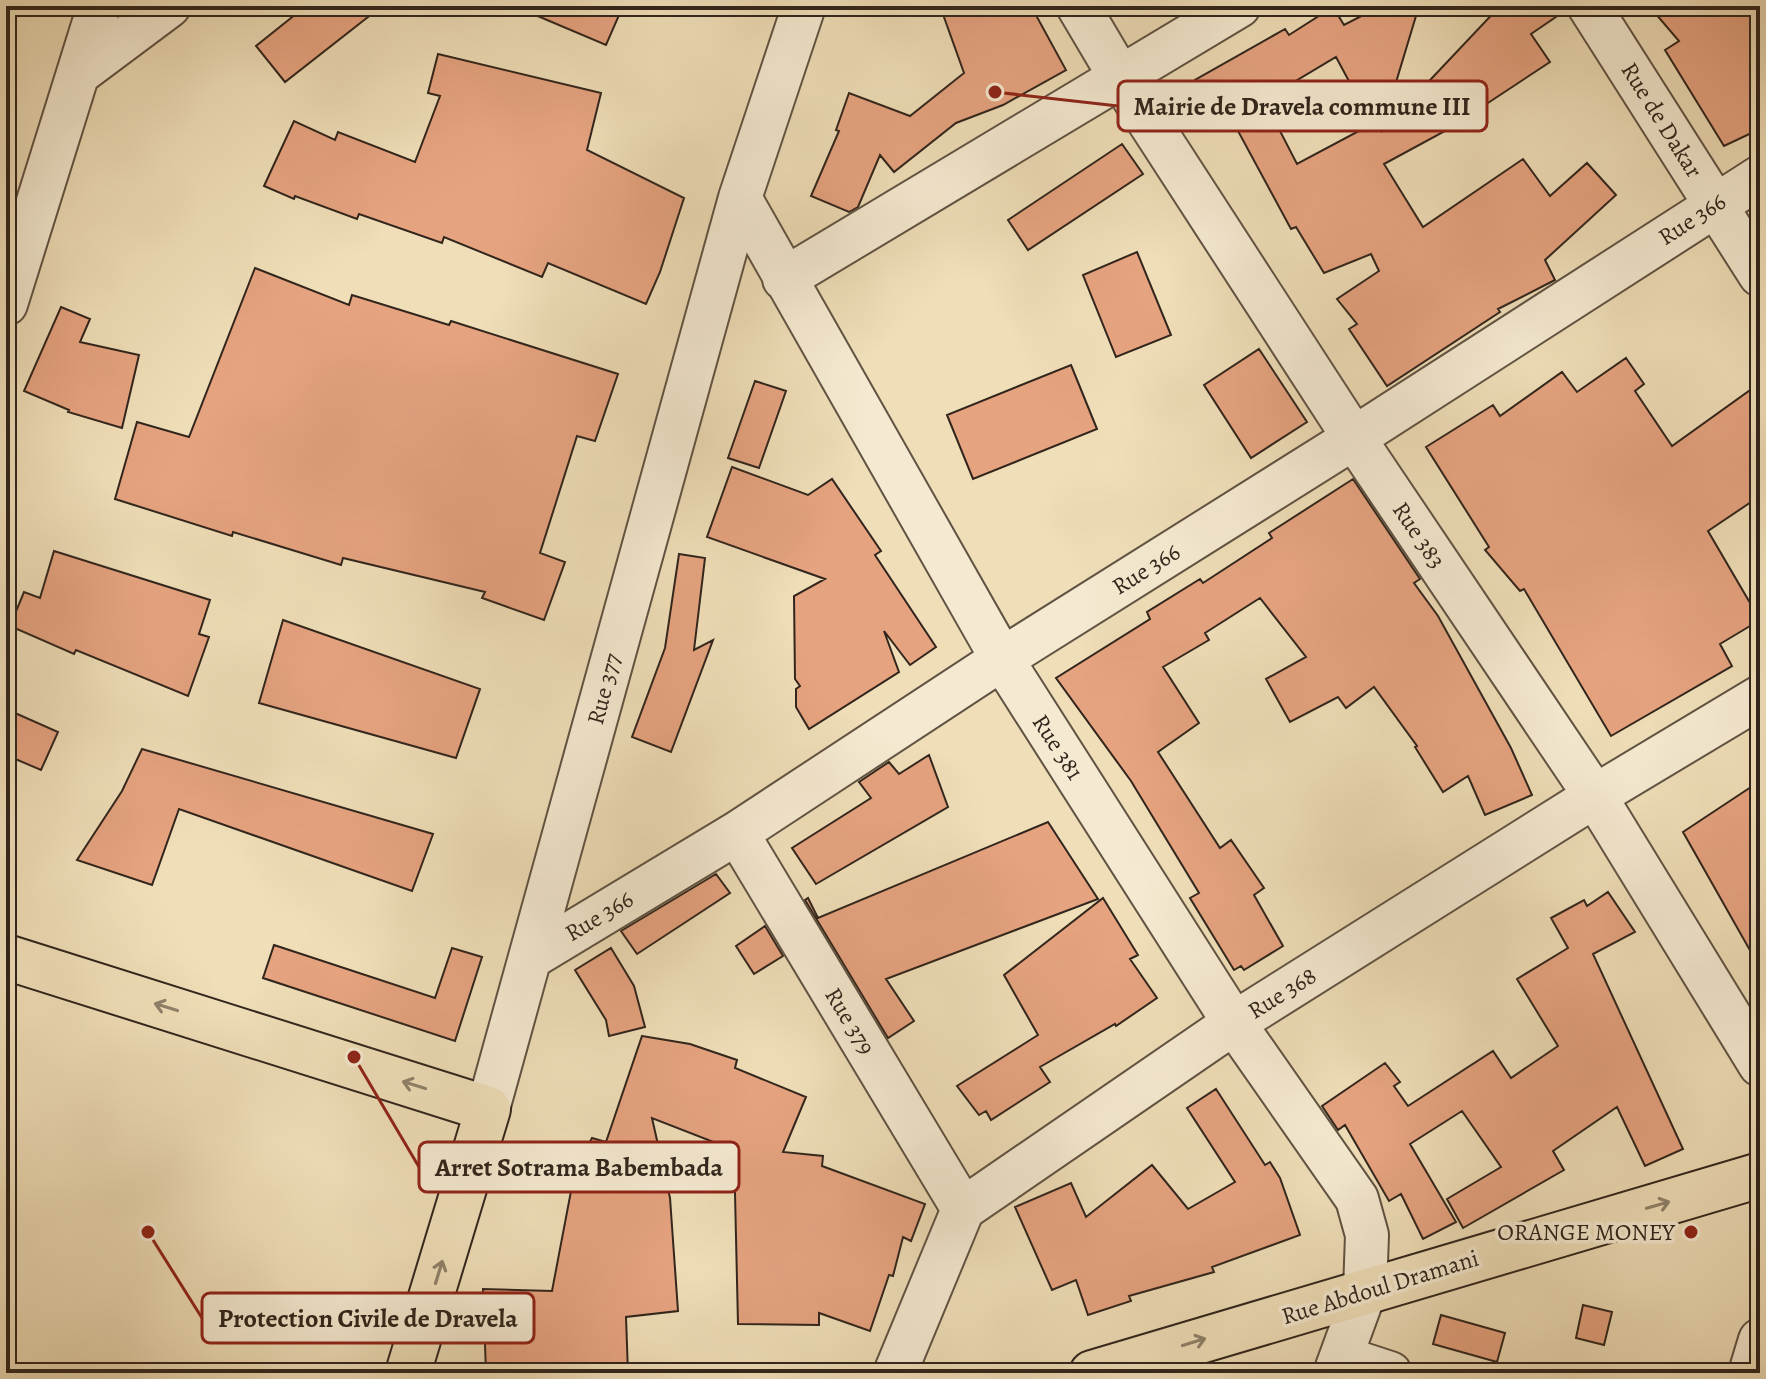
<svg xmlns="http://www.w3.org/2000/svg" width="1766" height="1379" font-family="Alegreya,serif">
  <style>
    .building { fill: #e6a380; stroke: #31251c; stroke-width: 2; fill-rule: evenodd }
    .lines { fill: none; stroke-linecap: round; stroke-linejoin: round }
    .minor-casing { stroke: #605343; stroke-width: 46 }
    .major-casing { stroke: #31251c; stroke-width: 48 }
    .minor { stroke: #f5ead1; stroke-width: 42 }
    .major { stroke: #efdeb8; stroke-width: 44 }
    .oneway { stroke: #90826a }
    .poi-dot { fill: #8f2418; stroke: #f5ead1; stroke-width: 3 }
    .labels { text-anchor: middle; stroke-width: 7; stroke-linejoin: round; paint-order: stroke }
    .street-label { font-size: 24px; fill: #31251c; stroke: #f5ead1 }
    .poi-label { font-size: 24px; fill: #31251c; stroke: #f5ead1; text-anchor: end }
    .leader { fill: none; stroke: #8f2418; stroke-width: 3 }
    .callout-dot { fill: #8f2418; stroke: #f5ead1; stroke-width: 3 }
    .callout { fill: #f5ead1; stroke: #8f2418; stroke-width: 3 }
    .callout-label { font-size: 26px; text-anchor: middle; font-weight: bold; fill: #31251c }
  </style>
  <rect width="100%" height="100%" fill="#efdeb8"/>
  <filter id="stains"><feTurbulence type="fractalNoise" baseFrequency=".0025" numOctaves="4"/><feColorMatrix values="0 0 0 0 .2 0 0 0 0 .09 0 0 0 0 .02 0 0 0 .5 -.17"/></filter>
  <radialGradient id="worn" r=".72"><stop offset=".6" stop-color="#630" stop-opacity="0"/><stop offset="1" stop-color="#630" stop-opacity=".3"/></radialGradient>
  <path class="building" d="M306 6H382L285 82 256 46Z
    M514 6H623L606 45Z
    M940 6H1031L1066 70 1003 105 956 123 894 172 880 155 858 207 849 212 811 196 839 131 836 130 849 93 910 116 964 73Z
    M1381 6H1419L1381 132 1500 6H1565L1566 10 1531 34 1550 62 1447 130 1384 164 1423 227 1523 159 1550 196 1587 163 1616 195 1545 260 1555 280 1498 309 1500 312 1387 386 1349 329 1357 324 1337 299 1379 271 1371 254 1324 273 1296 227 1291 229 1224 105 1212 111 1195 80 1285 29 1289 35 1333 7 1344 25ZM1336 57 1372 124 1297 164 1264 100Z
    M1649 6H1747L1760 18V129L1724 146 1665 50 1679 41Z
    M438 54 601 93 587 150 684 198 660 272 646 304 548 263 542 277 444 237 442 243 359 214 357 219 295 196 294 199 264 186 294 121 335 140 338 132 415 162 440 96 428 93Z
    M1122 144 1143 174 1028 250 1008 220Z
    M1137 252 1171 335 1116 357 1083 275Z
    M255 268 349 305 352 295 449 325 451 321 618 374 595 441 577 436 540 553 565 562 544 620 482 598 485 592 343 558 341 565 233 532 232 536 115 499 137 422 189 437Z
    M61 307 90 319 80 342 139 355 122 428 68 412 69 410 24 391Z
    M1259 349 1307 422 1251 458 1204 385Z
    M1626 358 1644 384 1635 391 1672 446 1760 383V496L1708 531 1760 620 1720 644 1732 666 1611 736 1524 589 1520 591 1485 550 1489 547 1426 447 1493 405 1500 416 1562 372 1577 392Z
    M1071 365 1097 429 973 479 947 415Z
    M755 381 786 391 759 468 728 458Z
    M732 467 808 495 832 479 881 551 875 555 936 647 910 665 884 631 899 672 809 729 796 707V689L800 686 795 679 794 596 825 579 707 537Z
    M1353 479 1420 579 1414 583 1438 616 1511 748 1532 795 1485 815 1468 776 1443 792 1415 747 1417 746 1374 687 1346 708 1338 697 1290 722 1266 679 1306 657 1260 598 1205 633 1209 640 1163 667 1199 723 1158 752 1220 848 1231 840 1264 888 1254 895 1283 946 1244 970 1241 966 1234 970 1190 898 1199 893 1131 781 1056 678 1150 619 1147 612 1200 579 1203 583 1272 538 1269 533Z
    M54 551 210 600 199 634 209 637 188 696 76 650 74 654 10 626 24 592 40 598Z
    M679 554 705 558 694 650 713 640 671 752 632 737 665 648Z
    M283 620 480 689 456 758 259 703Z
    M6 709 58 732 41 770 6 755Z
    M142 749 433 834 412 891 179 809 152 885 77 860 122 791Z
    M929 755 948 807 816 884 792 848 871 798 859 782 889 762 899 774Z
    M1760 781V968L1683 832Z
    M1048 822 1098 899 886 979 914 1021 888 1038 805 900 808 898 818 918Z
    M716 874 730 893 637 954 621 931Z
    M1608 892 1635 932 1593 954 1683 1149 1645 1166 1617 1107 1553 1151 1564 1170 1463 1228 1447 1199 1501 1167 1462 1111 1410 1144 1456 1222 1423 1239 1401 1194 1389 1201 1345 1125 1338 1130 1322 1106 1385 1063 1400 1082 1394 1086 1408 1106 1493 1051 1511 1078 1558 1046 1517 979 1568 948 1551 918 1584 900 1587 906Z
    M1103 898 1138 955 1130 959 1157 998 1116 1026 1115 1024 1040 1067 1050 1082 991 1120 986 1111 979 1115 957 1086 1038 1035 1004 975Z
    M765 926 783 956 754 974 736 946Z
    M274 945 435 998 452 948 482 957 455 1041 263 978Z
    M611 948 634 986 645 1027 609 1036 606 1020 575 970Z
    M642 1036 690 1044 737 1060 735 1068 806 1097 783 1152 823 1156 822 1166 925 1204 911 1241 903 1237 893 1276 889 1275 870 1331 819 1313V1325L738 1324 734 1150 652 1118 670 1198 678 1311 626 1317 628 1373H486L483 1289 552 1291 575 1170 592 1138 606 1142Z
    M1216 1089 1265 1165 1270 1162 1280 1178 1300 1235 1212 1267 1214 1272 1129 1296 1131 1301 1088 1315 1076 1280 1052 1290 1015 1207 1071 1183 1086 1217 1152 1165 1188 1209 1235 1182 1187 1108Z
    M1583 1305 1612 1312 1604 1345 1576 1338Z
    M1441 1315 1505 1333 1497 1362 1433 1344Z"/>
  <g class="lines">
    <defs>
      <path id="minor" d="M1078 6 1120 77 1354 438 1595 796 1760 1065
        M1589 6 1760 275
        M78 74 169 6
        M740 198 1002 659 1234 1023 1357 1199 1367 1235 1365 1291 1335 1373
        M784 279 1239 6
        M6 304 99 6
        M737 833 963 1209
        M530 958 737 833 1002 659 1354 438 1760 177
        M488 1109 740 198 804 6
        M1341 1357 1390 1373
        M895 1373 963 1209 1234 1023 1595 796 1760 697
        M1750 1373 1760 1340"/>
      <path id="major" d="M6 957 488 1109 408 1373
        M1092 1373 1760 1175"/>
    </defs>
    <use href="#minor" class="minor-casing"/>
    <use href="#major" class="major-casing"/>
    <use href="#minor" class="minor"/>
    <use href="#major" class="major"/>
  </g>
  <defs><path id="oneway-shaft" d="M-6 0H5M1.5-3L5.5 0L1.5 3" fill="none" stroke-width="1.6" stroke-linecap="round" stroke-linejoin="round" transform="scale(2)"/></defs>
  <g class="oneway">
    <use href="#oneway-shaft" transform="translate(166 1007) rotate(-163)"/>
    <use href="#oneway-shaft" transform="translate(414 1085) rotate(-163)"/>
    <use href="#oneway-shaft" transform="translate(1658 1205) rotate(-16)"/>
    <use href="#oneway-shaft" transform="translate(439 1272) rotate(-73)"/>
    <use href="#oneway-shaft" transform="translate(1194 1342) rotate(-17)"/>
  </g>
  <circle class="poi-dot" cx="1691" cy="1232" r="8"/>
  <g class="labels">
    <g class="street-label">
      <text transform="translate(1662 120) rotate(58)" y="8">Rue de Dakar</text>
      <text transform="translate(1692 219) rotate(-33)" y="8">Rue 366</text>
      <text transform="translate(1419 535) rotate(56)" y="8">Rue 383</text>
      <text transform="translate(1146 569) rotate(-32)" y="8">Rue 366</text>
      <text transform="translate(604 689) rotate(-75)" y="8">Rue 377</text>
      <text transform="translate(1058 747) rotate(57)" y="8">Rue 381</text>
      <text transform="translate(599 916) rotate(-31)" y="8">Rue 366</text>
      <text transform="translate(1282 993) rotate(-32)" y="8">Rue 368</text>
      <text transform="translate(850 1021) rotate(59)" y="8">Rue 379</text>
      <text transform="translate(1380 1287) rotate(-17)" y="8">Rue Abdoul Dramani</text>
    </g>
    <g class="poi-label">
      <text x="1675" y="1240">ORANGE MONEY</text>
    </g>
  </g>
  <path class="leader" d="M995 92L1118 106M354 1057L419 1167M148 1232L202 1318"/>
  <g class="callout-dot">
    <circle cx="995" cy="92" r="8"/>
    <circle cx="354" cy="1057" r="8"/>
    <circle cx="148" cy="1232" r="8"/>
  </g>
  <g class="callout">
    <rect x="1118" y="81" width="369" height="50" rx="8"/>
    <rect x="419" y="1142" width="320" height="50" rx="8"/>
    <rect x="202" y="1293" width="332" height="50" rx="8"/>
  </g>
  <g class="callout-label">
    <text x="1302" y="115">Mairie de Dravela commune III</text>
    <text x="579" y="1176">Arret Sotrama Babembada</text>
    <text x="368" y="1327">Protection Civile de Dravela</text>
  </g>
  <rect width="1766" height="1379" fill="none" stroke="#efdeb8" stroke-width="32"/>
  <rect x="8" y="8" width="1750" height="1363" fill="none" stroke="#31251c" stroke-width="4"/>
  <rect x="16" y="16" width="1734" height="1347" fill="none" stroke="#31251c" stroke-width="2"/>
  <rect width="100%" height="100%" filter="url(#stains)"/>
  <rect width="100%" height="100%" fill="url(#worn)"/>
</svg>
